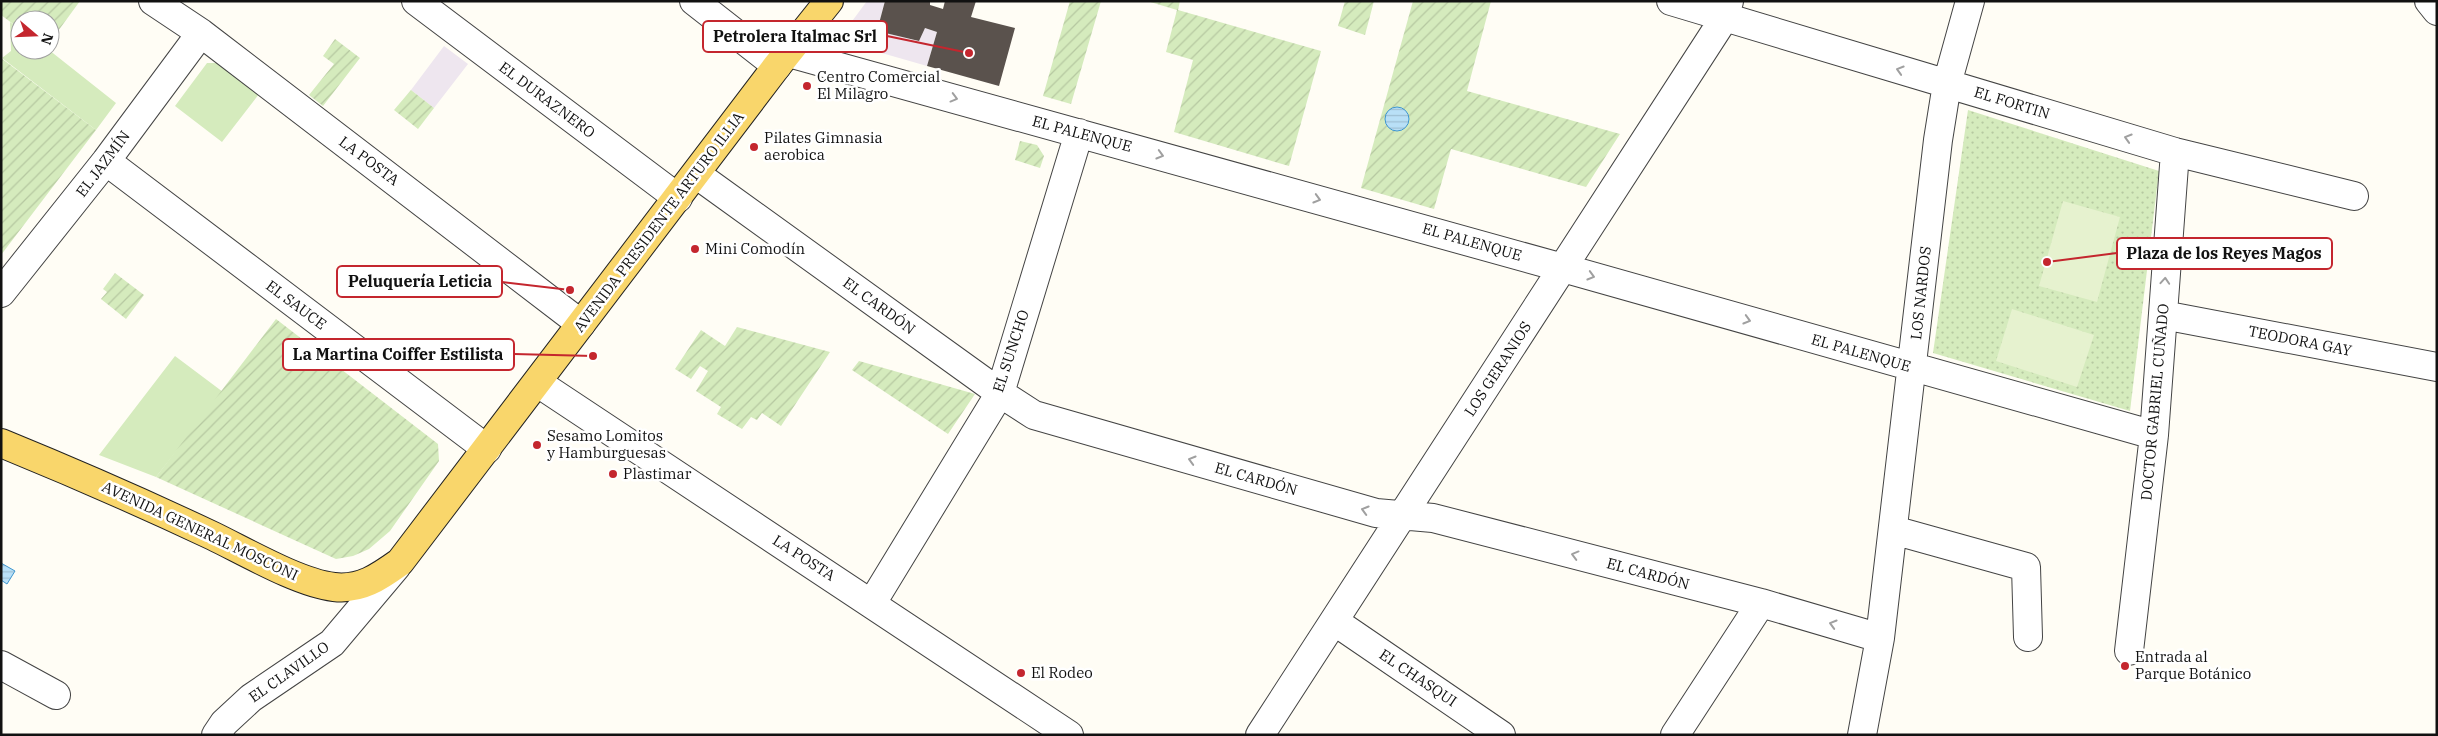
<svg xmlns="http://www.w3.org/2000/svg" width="2438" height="736" font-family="'IBM Plex Serif',serif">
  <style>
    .industrial { fill: #eee6ef }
    .grass { fill: #d5ebbd }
    .park { fill: url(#park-dots) }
    .garden { fill: url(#garden-furrows) }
    .pitch { fill: #e6f2cf }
    .water { fill: url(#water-rules); stroke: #3f96cf }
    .building { fill: #5a524d }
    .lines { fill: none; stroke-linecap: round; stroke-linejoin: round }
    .minor-casing { stroke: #444; stroke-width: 30 }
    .major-casing { stroke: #222; stroke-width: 30 }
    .minor { stroke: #fff; stroke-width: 28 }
    .major { stroke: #f9d66b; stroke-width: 28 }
    .oneway { stroke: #a0a0a0 }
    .poi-dot { fill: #c4262e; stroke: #fff; stroke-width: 2 }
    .labels { text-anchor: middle; stroke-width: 5; stroke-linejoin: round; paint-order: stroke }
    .poi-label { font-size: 15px; fill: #111; stroke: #fff; text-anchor: start }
    .street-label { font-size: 15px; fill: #111; stroke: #fff }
    .leader { fill: none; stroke: #c4262e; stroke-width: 2 }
    .callout-dot { fill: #c4262e; stroke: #fff; stroke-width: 2 }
    .callout { fill: #fff; stroke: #c4262e; stroke-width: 2 }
    .callout-label { font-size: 16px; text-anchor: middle; font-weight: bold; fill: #111 }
  </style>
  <defs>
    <pattern id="park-dots" width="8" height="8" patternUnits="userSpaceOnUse" patternTransform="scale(1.25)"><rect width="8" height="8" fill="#d5ebbd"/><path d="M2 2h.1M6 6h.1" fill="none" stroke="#b6c8a1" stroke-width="1.8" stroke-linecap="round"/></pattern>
    <pattern id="garden-furrows" width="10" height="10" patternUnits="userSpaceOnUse" patternTransform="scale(1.25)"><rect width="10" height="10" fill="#d5ebbd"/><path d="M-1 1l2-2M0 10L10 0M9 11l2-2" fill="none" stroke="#b6c8a1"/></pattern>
    <pattern id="water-rules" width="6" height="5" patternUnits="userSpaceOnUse" patternTransform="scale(1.25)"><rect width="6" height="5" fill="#b9e0f7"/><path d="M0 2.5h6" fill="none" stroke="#9ebfd3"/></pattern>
  </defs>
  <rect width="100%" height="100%" fill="#fffdf5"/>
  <path class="industrial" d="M867 1H885L877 31 918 41 925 28 937 32 927 66 847 43 844 32Z
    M444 46 468 64 434 108 411 90Z"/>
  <path class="grass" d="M10 22 20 29V50H49L116 103 96 130 2 58 11 51Z
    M207 63H217L259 94 222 142 175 106Z
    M175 356 223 392 156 477 99 455Z"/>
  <path class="park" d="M1968 110 2159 171 2130 411 1933 353Z"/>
  <path class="garden" d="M1 1H80L50 42V20H20V29L1 15Z
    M1070 1H1101L1071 104 1043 96Z
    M1147 1H1180L1178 10 1321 51 1289 166 1174 132 1193 60 1166 52 1177 10Z
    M1345 1H1374L1365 35 1338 26Z
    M1413 1H1491L1467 91 1620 134 1586 187 1451 149 1434 209 1361 188Z
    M335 39 360 58 323 106 309 95 334 64 323 56Z
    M1 58 96 130 1 255Z
    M411 90 434 108 418 129 394 110Z
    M1020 141 1037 145 1044 156 1040 168 1015 160Z
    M115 273 144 295 126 319 101 299 107 292 103 289Z
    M276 319 438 444 439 461 390 531 369 549 353 556 336 559 156 477Z
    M737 327 830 352 781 426 762 413 757 420 751 417 742 429 717 414 721 407 696 391 708 371 700 366 691 379 675 369 701 330 725 346Z
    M859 361 975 394 948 434 852 370Z"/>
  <path class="pitch" d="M2063 201 2120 217 2097 302 2039 286Z
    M2012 309 2094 335 2077 387 1996 361Z"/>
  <path class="water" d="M1385 119a12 12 0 1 1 24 0a12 12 0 1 1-24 0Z
    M1 563 15 571 7 584 1 580Z"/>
  <path class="building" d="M885 1H930V5L943 9 945 1H976L971 17 1015 28 999 86 927 66 937 32 925 28 919 41 877 31Z"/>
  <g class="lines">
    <defs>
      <path id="minor" d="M153 1 201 33 581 324
        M416 1 678 198
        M694 1 777 66
        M1671 1 2175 152 2354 196
        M2429 1 2437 11
        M789 53 1563 268 2154 435
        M106 161 487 449
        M696 174 1000 393 1034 415 1376 513 1433 518 1761 603 1880 638
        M1 293 106 161 201 33
        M2163 315 2437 367
        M538 383 1069 735
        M1893 530 2026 567 2028 637
        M872 603 1000 393 1079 133
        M1334 621 1501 735
        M2129 651 2154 435 2175 152
        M1 665 56 695
        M216 735 224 723 251 698 332 643 396 567
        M1260 735 1725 17 1729 1
        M1675 735 1761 603
        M1862 735 1880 638 1938 140 1947 84 1970 1"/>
      <path id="major" d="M1 443C72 472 143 503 213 536 246 552 299 583 334 587 361 590 379 577 400 562L777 66 829 1"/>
    </defs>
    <use href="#minor" class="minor-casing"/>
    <use href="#major" class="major-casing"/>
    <use href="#minor" class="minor"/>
    <use href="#major" class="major"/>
  </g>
  <defs><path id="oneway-chevron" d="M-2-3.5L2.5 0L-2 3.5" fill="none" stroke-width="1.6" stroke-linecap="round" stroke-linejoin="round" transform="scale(1.25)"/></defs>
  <g class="oneway">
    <use href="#oneway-chevron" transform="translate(1900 70) rotate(-163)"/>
    <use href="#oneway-chevron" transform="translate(954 98) rotate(15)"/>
    <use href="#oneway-chevron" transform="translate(2128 138) rotate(-163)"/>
    <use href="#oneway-chevron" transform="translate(1160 155) rotate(16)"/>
    <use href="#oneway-chevron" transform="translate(1317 199) rotate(16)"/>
    <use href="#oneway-chevron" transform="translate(1591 276) rotate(16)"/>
    <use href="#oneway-chevron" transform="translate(2165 281) rotate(-86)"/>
    <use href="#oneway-chevron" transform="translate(1747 320) rotate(16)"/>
    <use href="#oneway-chevron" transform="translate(1192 460) rotate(-164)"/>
    <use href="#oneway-chevron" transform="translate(1365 510) rotate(-164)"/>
    <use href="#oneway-chevron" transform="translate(1575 555) rotate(-165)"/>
    <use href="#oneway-chevron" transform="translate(1833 624) rotate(-164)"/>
  </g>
  <g class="poi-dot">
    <circle cx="807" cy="86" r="5"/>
    <circle cx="754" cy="147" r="5"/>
    <circle cx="695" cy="249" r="5"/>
    <circle cx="537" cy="445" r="5"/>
    <circle cx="613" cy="474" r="5"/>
    <circle cx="2125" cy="666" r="5"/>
    <circle cx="1021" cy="673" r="5"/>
  </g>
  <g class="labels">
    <g class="poi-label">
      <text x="817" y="82">Centro Comercial<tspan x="817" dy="17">El Milagro</tspan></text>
      <text x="764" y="143">Pilates Gimnasia<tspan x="764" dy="17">aerobica</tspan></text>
      <text x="705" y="254">Mini Comodín</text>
      <text x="547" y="441">Sesamo Lomitos<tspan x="547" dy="17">y Hamburguesas</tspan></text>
      <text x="623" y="479">Plastimar</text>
      <text x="2135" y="662">Entrada al<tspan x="2135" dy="17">Parque Botánico</tspan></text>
      <text x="1031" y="678">El Rodeo</text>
    </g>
    <g class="street-label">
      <text transform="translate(547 100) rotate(37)" y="5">EL DURAZNERO</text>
      <text transform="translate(2012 103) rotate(17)" y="5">EL FORTIN</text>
      <text transform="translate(1082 134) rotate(15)" y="5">EL PALENQUE</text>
      <text transform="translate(369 161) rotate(37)" y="5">LA POSTA</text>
      <text transform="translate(103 164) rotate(-53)" y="5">EL JAZMÍN</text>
      <text transform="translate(659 222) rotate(-53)" y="5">AVENIDA PRESIDENTE ARTURO ILLIA</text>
      <text transform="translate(1472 242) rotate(16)" y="5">EL PALENQUE</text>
      <text transform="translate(1921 293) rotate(-84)" y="5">LOS NARDOS</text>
      <text transform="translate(296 305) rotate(37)" y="5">EL SAUCE</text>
      <text transform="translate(879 306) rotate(36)" y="5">EL CARDÓN</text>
      <text transform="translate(2300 341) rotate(11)" y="5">TEODORA GAY</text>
      <text transform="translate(1011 351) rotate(-72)" y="5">EL SUNCHO</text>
      <text transform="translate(1861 353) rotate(16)" y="5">EL PALENQUE</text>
      <text transform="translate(1498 369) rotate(-57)" y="5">LOS GERANIOS</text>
      <text transform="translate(2155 402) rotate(-85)" y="5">DOCTOR GABRIEL CUÑADO</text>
      <text transform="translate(1256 479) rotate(16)" y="5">EL CARDÓN</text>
      <text transform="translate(200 531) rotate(25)" y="5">AVENIDA GENERAL MOSCONI</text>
      <text transform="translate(804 558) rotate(33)" y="5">LA POSTA</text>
      <text transform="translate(1648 574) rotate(15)" y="5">EL CARDÓN</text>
      <text transform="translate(289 672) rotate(-35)" y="5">EL CLAVILLO</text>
      <text transform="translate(1418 678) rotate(34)" y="5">EL CHASQUI</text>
    </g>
  </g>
  <path class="leader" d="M969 53L887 36M2047 262L2117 253M570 290L502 282M593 356L514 354"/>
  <g class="callout-dot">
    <circle cx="969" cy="53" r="5"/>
    <circle cx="2047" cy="262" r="5"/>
    <circle cx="570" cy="290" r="5"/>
    <circle cx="593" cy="356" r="5"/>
  </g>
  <g class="callout">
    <rect x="703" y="21" width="184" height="31" rx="5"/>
    <rect x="2117" y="238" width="215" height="31" rx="5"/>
    <rect x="337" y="266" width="165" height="31" rx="5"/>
    <rect x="283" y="339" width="231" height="31" rx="5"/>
  </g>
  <g class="callout-label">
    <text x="795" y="42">Petrolera Italmac Srl</text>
    <text x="2224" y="259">Plaza de los Reyes Magos</text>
    <text x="420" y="287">Peluquería Leticia</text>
    <text x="398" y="360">La Martina Coiffer Estilista</text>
  </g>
  <rect width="2438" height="736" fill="none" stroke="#111111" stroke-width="5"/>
  <g transform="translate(35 35) rotate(109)"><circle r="24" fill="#ffffff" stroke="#a0a0a0"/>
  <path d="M0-4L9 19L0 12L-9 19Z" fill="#c4262e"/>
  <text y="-8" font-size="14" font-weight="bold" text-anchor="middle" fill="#111111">N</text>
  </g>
</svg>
